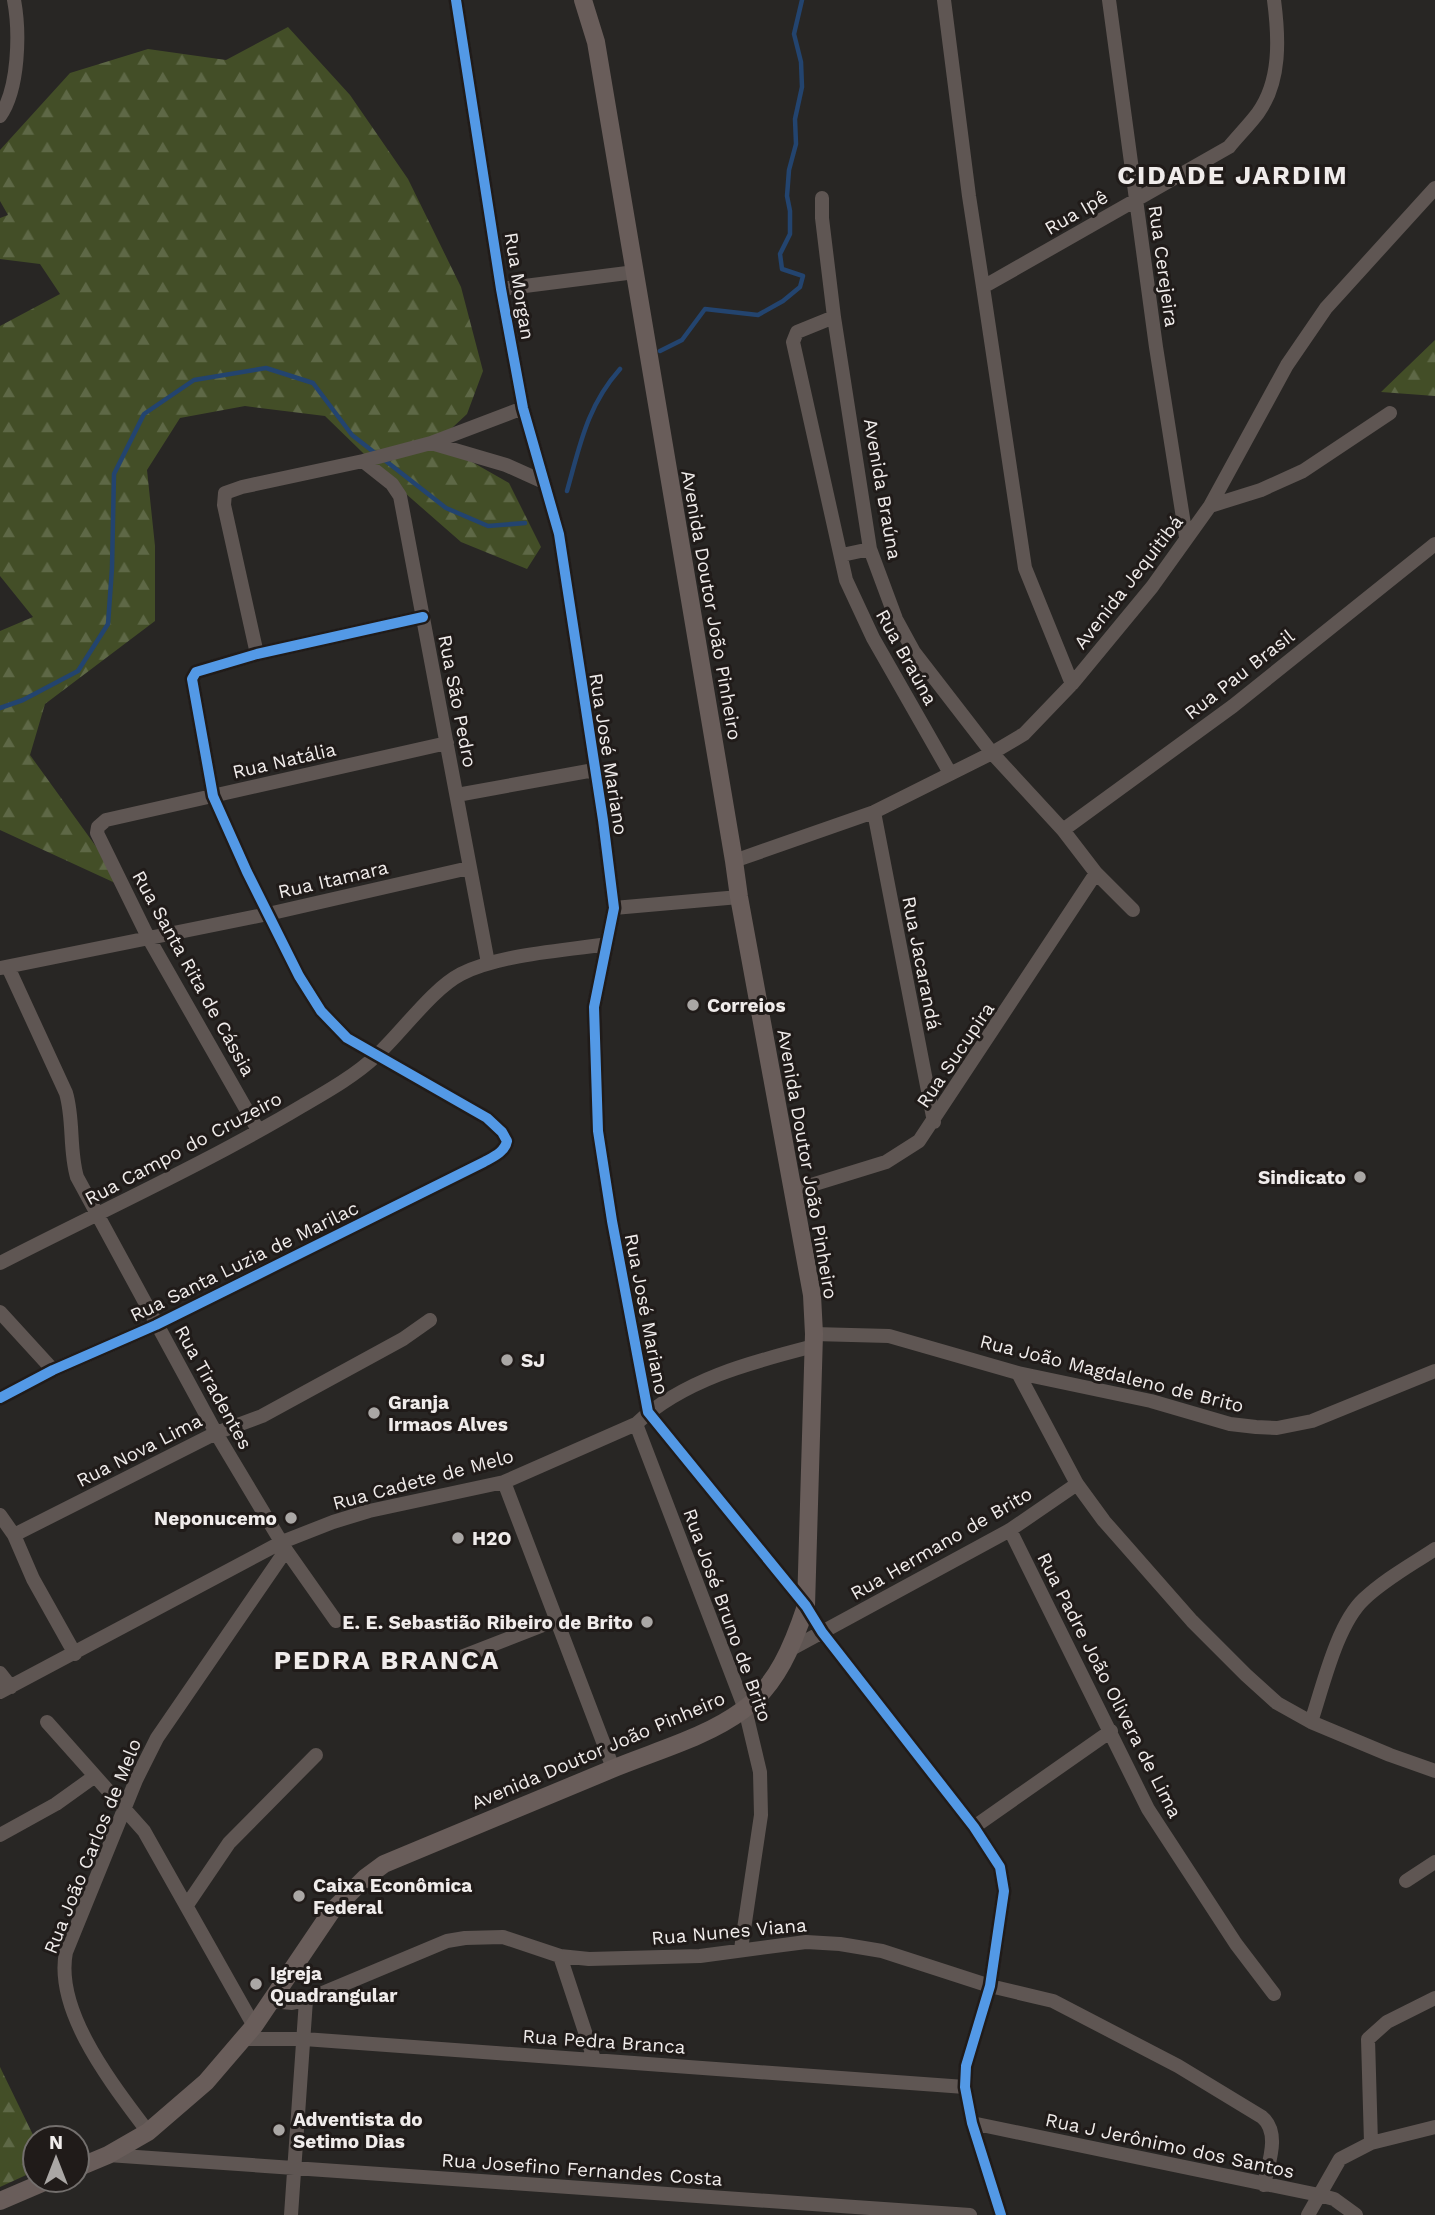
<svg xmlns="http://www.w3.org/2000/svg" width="1435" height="2215" font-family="'Work Sans',sans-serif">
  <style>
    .forest { fill: url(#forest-firs) }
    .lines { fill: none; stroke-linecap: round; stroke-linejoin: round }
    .stream { stroke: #23446f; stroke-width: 4.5 }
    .minor { stroke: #5f5653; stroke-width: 14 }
    .major { stroke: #695d5a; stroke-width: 18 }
    .cycleway-casing { stroke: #201b19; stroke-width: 15 }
    .cycleway { stroke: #5399e6; stroke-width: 10 }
    .poi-dot { fill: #aaa7a5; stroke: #201b19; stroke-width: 2.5 }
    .labels { text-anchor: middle; stroke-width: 6; stroke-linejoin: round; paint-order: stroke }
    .street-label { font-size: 19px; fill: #f0eceb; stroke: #201b19 }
    .poi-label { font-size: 19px; font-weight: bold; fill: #f0eceb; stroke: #201b19; text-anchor: start }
    .district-label { font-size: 26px; font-weight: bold; letter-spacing: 2px; fill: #f0eceb; stroke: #201b19 }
  </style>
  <defs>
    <pattern id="forest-firs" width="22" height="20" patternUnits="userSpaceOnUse" patternTransform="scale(1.75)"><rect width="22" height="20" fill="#434e27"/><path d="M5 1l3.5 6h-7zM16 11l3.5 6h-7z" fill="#5e6846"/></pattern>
  </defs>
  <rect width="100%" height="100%" fill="#282624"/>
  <path class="forest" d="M288 27 350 95 408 179 461 287 483 371 467 414 437 442 509 483 541 547 527 569 461 542 397 486 325 416 245 406 180 418 147 470 155 546V621L45 704 30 755 126 888 0 830V631L33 617 0 576V326L60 294 40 264 0 259V218L8 215 0 201V150L70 73 148 49 226 60Z
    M1435 340V396L1381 392Z
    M0 2067 35 2139V2171L0 2187Z"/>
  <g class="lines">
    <path class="stream" d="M660 351 682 340 705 309 758 315 783 301 800 287 803 276 782 269 780 254 790 234V211L787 196 789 170 796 144 795 119 802 87 801 62 794 34 802 0
      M382 458 446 508 488 526 525 523
      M567 491C580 445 587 406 620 369
      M0 708 23 700 78 671 108 624 112 568 114 474 144 414 194 380 266 368 313 383 352 435 375 453"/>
    <path class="minor" d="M456 0 501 289 523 408 559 534 603 820 614 908 594 1007 598 1131 612 1221 648 1412 806 1606 822 1632 974 1827 1000 1867 1004 1891 990 1986 966 2066 965 2087 972 2123 1001 2215
      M944 0 969 196 983 287 1229 147C1238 136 1249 125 1258 113 1281 81 1279 38 1274 0
      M1109 0 1156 347 1186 537
      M0 116C19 89 20 32 14 0
      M822 198V218L834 317 870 549 896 619 914 652 992 753 1063 830 1096 873 1133 910
      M983 287 1025 568 1072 684
      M501 289 635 272
      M834 317 797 332 793 342 846 580 873 638 950 773
      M431 443 506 465 544 482
      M363 461 392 484 400 496 488 963
      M1210 506 1261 490 1303 471 1390 413
      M842 555 870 549
      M257 654 224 505 225 493 242 487 363 461 431 443 523 408
      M457 795 594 770
      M874 812 934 1122
      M1063 830 1233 706 1435 544
      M734 861 874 812 992 753 1024 734 1072 684 1152 587 1210 506 1287 365 1326 308 1435 188
      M614 908 739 897
      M8 967 66 1093C74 1120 69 1150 77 1177L216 1433 286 1550 336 1621
      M1 968 268 914 469 868
      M258 1130 148 937 97 833 98 827 106 820 447 743
      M792 1191 886 1162 919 1141 1096 873
      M0 1263C101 1211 205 1164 302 1106 328 1091 356 1075 377 1055 402 1032 432 989 461 974 501 954 563 951 607 944
      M0 1312 53 1370
      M814 1334 889 1336 1018 1373 1151 1401 1230 1424 1256 1427 1277 1428 1312 1421 1435 1371
      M1018 1373 1077 1484 1104 1521 1192 1621 1246 1675 1277 1703 1311 1722 1390 1755 1435 1771
      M0 1398 53 1370 156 1325 484 1162C493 1157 505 1152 507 1141L502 1132 487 1118 347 1038 321 1011 299 976 247 872 213 796 192 679 196 672 257 654 423 617
      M636 1424 745 1709 760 1772 761 1815 741 1949
      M504 1482 613 1768
      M0 1515 14 1535 33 1579 75 1654
      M1010 1530 1148 1809 1236 1944 1274 1994
      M14 1535 216 1433 262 1416 403 1339 430 1320
      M791 1649 1010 1530 1077 1484
      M443 1664 556 1620
      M0 1673 11 1687
      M0 1692 282 1542 333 1522 369 1511 504 1482 636 1424C684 1379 752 1362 814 1346
      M47 1722 144 1831 254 2026
      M1311 1722C1323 1686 1337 1624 1364 1599 1385 1579 1411 1565 1435 1549
      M974 1827 1111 1731
      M0 1835 56 1804 95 1776
      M1406 1881 1435 1862
      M187 1905 229 1843 316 1755
      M560 1956 594 2059
      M272 2001 292 2003 306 2000 447 1941 465 1938 503 1937 560 1956 589 1959 700 1956 806 1942 840 1944 882 1951 990 1986 1053 2001 1178 2066 1262 2117C1281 2133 1268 2164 1264 2185
      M241 2039H304L965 2087
      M972 2123 1319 2195 1334 2199 1356 2215
      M148 2132C114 2086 54 2012 66 1952L136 1780 157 1738 286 1550
      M1371 2143 1368 2039 1387 2022 1435 1998
      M108 2155 970 2215
      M291 2215 306 2000
      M1308 2215 1340 2159 1371 2143 1435 2127"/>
    <path class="major" d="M77 2168 108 2155 148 2132 206 2082 254 2026 331 1912 365 1878 384 1864C460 1833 536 1800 612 1769 655 1751 705 1738 743 1710 777 1685 793 1645 806 1606L814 1334 812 1295 739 897 734 861 596 42 583 0
      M0 2201 49 2180"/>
    <defs>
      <path id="cycleway" d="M456 0 501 289 523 408 559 534 603 820 614 908 594 1007 598 1131 612 1221 648 1412 806 1606 822 1632 974 1827 1000 1867 1004 1891 990 1986 966 2066 965 2087 972 2123 1001 2215
        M0 1398 53 1370 156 1325 484 1162C493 1157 505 1152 507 1141L502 1132 487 1118 347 1038 321 1011 299 976 247 872 213 796 192 679 196 672 257 654 423 617"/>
    </defs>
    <use href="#cycleway" class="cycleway-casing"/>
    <use href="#cycleway" class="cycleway"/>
  </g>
  <g class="poi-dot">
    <circle cx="693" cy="1005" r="7"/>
    <circle cx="1360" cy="1177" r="7"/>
    <circle cx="507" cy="1360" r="7"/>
    <circle cx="374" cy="1413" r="7"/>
    <circle cx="291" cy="1518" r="7"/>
    <circle cx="458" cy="1538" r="7"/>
    <circle cx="647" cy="1622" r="7"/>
    <circle cx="299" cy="1896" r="7"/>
    <circle cx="256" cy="1984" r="7"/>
    <circle cx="279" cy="2130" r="7"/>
  </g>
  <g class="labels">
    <g class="street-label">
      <text transform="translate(1076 212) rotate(-30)" y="7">Rua Ipê</text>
      <text transform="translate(1164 266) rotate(82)" y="7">Rua Cerejeira</text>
      <text transform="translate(520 286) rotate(81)" y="7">Rua Morgan</text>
      <text transform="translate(883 489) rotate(80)" y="7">Avenida Braúna</text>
      <text transform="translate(1128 582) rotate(-52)" y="7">Avenida Jequitibá</text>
      <text transform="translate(712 605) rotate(80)" y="7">Avenida Doutor João Pinheiro</text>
      <text transform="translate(907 657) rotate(61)" y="7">Rua Braúna</text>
      <text transform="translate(1239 674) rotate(-38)" y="7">Rua Pau Brasil</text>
      <text transform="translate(458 701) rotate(79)" y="7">Rua São Pedro</text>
      <text transform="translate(609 754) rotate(81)" y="7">Rua José Mariano</text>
      <text transform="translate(284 760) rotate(-13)" y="7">Rua Natália</text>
      <text transform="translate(333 879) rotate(-13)" y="7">Rua Itamara</text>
      <text transform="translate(922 963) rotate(79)" y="7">Rua Jacarandá</text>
      <text transform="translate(194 973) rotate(61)" y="7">Rua Santa Rita de Cássia</text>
      <text transform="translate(955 1055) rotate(-56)" y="7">Rua Sucupira</text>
      <text transform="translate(183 1148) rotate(-28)" y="7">Rua Campo do Cruzeiro</text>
      <text transform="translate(808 1164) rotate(80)" y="7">Avenida Doutor João Pinheiro</text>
      <text transform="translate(244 1261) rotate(-26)" y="7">Rua Santa Luzia de Marilac</text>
      <text transform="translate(647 1314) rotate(79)" y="7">Rua José Mariano</text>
      <text transform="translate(1112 1373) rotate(14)" y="7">Rua João Magdaleno de Brito</text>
      <text transform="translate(214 1387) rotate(61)" y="7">Rua Tiradentes</text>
      <text transform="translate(139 1450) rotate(-27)" y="7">Rua Nova Lima</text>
      <text transform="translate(423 1479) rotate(-15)" y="7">Rua Cadete de Melo</text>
      <text transform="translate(941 1543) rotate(-30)" y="7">Rua Hermano de Brito</text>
      <text transform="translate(728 1615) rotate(70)" y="7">Rua José Bruno de Brito</text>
      <text transform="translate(1110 1685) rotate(63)" y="7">Rua Padre João Olivera de Lima</text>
      <text transform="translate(598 1750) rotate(-23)" y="7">Avenida Doutor João Pinheiro</text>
      <text transform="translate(92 1846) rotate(-68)" y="7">Rua João Carlos de Melo</text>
      <text transform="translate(729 1931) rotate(-5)" y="7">Rua Nunes Viana</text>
      <text transform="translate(604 2041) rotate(4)" y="7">Rua Pedra Branca</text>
      <text transform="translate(1170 2145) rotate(12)" y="7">Rua J Jerônimo dos Santos</text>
      <text transform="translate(582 2169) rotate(4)" y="7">Rua Josefino Fernandes Costa</text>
    </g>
    <g class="poi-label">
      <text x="707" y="1012">Correios</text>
      <text x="1346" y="1184" text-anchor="end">Sindicato</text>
      <text x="521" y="1367">SJ</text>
      <text x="388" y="1409">Granja<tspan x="388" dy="22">Irmaos Alves</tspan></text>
      <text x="277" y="1525" text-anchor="end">Neponucemo</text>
      <text x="472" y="1545">H2O</text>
      <text x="633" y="1629" text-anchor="end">E. E. Sebastião Ribeiro de Brito</text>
      <text x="313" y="1892">Caixa Econômica<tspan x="313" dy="22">Federal</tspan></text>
      <text x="270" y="1980">Igreja<tspan x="270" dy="22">Quadrangular</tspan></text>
      <text x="293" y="2126">Adventista do<tspan x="293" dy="22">Setimo Dias</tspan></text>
    </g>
    <g class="district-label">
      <text x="1233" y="184">CIDADE JARDIM</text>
      <text x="387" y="1669">PEDRA BRANCA</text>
    </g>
  </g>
  <g transform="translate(56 2159)"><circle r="33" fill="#201b19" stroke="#736f6d" stroke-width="2"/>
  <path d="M0-5L12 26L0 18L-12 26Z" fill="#aaa7a5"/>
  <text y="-10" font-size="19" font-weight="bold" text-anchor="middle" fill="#f0eceb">N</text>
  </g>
</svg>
